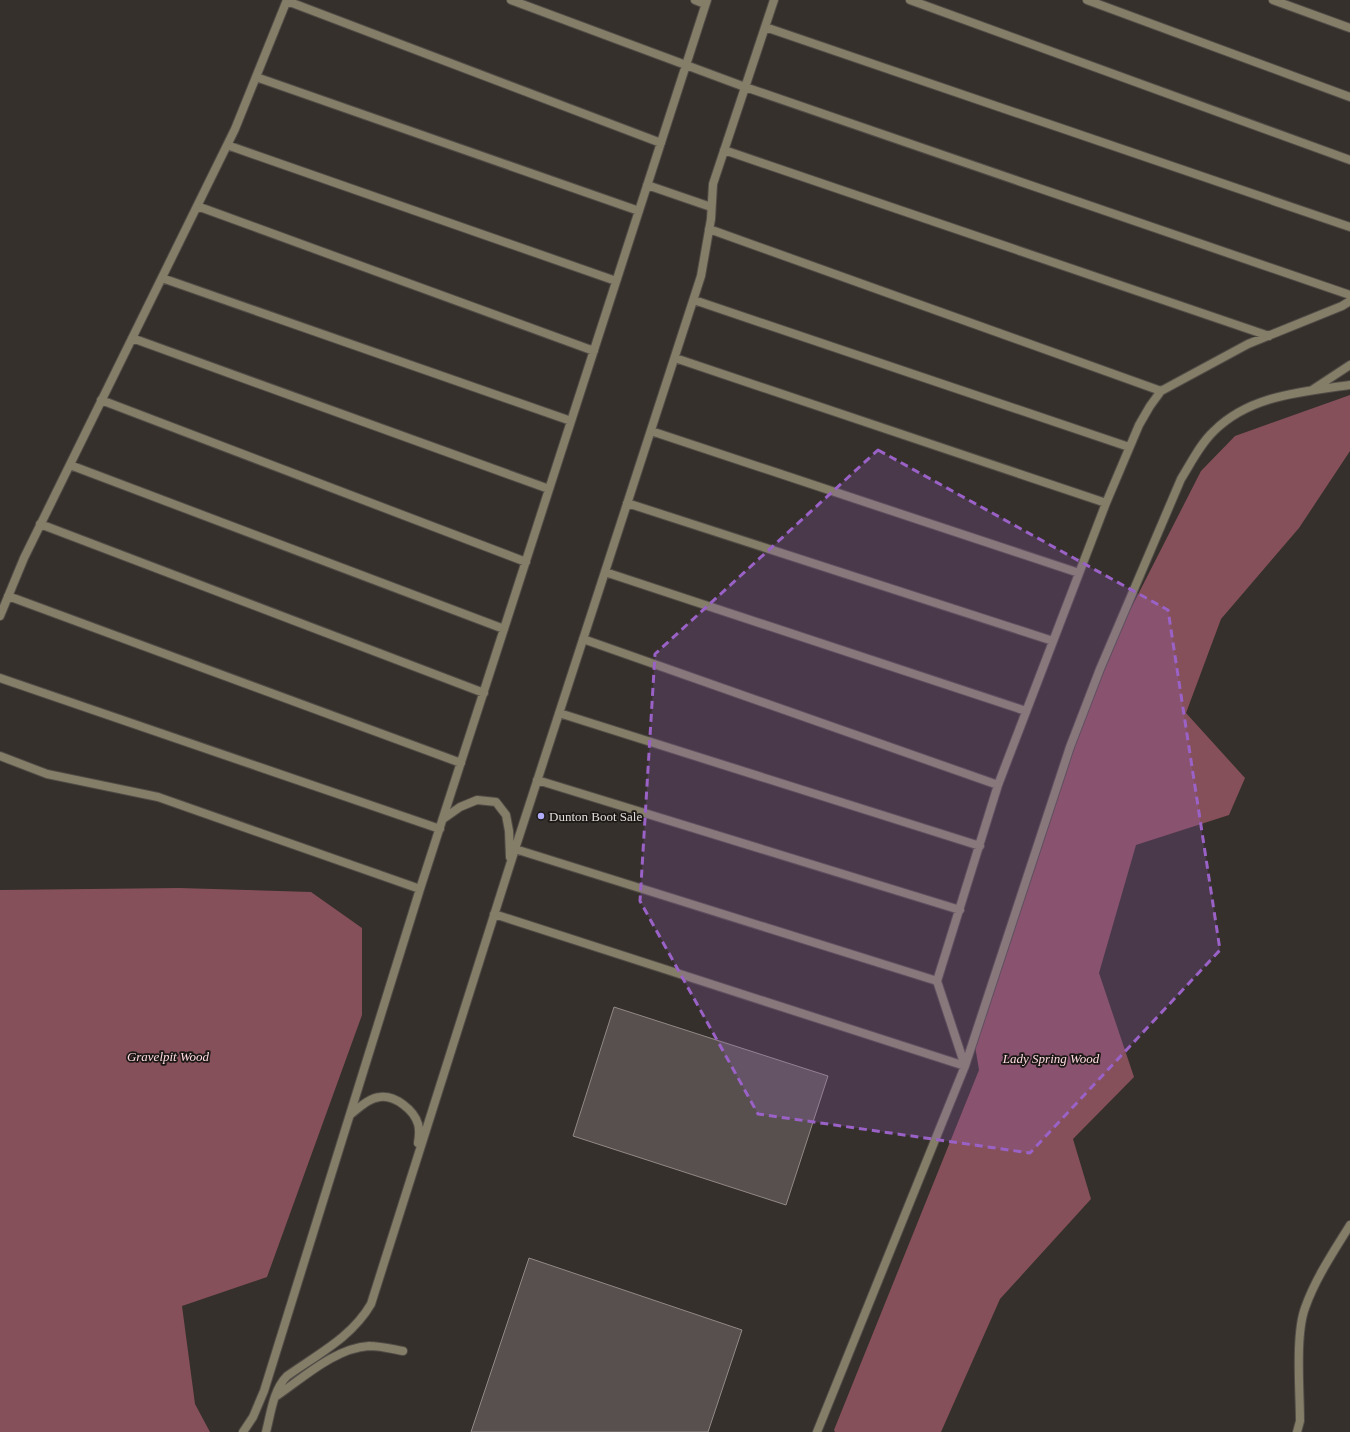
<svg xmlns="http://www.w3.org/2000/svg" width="1350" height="1432" font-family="'Times New Roman',serif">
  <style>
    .forest { fill: #855059 }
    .building { fill: #58504e; stroke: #928986 }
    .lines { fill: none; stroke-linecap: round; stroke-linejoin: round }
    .service-casing { stroke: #514c47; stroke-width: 10 }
    .service { stroke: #847d68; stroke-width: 8 }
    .marked { fill: #9a61c7; fill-opacity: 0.2; stroke: #9a61c7; stroke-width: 3; stroke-dasharray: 8 5; stroke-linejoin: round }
    .poi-dot { fill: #b1adfa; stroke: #1b1816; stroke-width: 1.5 }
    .labels { text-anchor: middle; stroke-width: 3.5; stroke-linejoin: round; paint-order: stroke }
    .poi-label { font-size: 13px; fill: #e1ddda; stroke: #1b1816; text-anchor: start }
    .park-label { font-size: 13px; font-style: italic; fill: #fed9de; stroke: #1b1816 }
  </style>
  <rect width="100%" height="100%" fill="#35302b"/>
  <path class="forest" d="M1350 395V451L1299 528 1221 619 1186 713 1245 778 1229 815 1136 845 1099 973 1134 1077 1073 1139 1091 1199 1000 1299 941 1432H835L834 1430 979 1070 974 1040 1100 669 1201 471 1235 436Z
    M179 888 311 892 362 928V1015L267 1277 182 1306 195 1404 210 1432H0V890Z"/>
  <path class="building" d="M614 1007 828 1076 786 1205 573 1136Z
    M529 1258 742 1330 708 1432H471Z"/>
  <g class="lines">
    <defs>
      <path id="service" d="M511 0 745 87 1350 295
        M695 0 705 4
        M910 0 1350 160
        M1087 0 1350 97
        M1273 0 1350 28
        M287 1 661 143
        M765 27 1350 227
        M256 77 639 211
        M227 145 616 281
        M724 150 1269 336
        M647 185 711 207
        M197 206 594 351
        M709 229 1161 391
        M162 278 571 421
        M694 300 1129 447
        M132 338 549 489
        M675 358 1106 503
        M1312 390 1350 365
        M101 400 526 562
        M651 431 1079 573
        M70 465 504 629
        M627 503 1053 641
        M40 524 484 693
        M605 572 1026 711
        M8 596 461 763
        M0 616 24 558 235 129 287 0
        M583 639 998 785
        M0 678 440 829
        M559 713 980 846
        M0 756 47 774 158 797 420 889
        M537 780 960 910
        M443 819 460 807 477 800 496 802 506 815 509 831 510 857
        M515 849 937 981
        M494 914 965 1066
        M965 1066 937 981 998 785 1106 503 1139 425 1150 406 1161 391 1248 344 1342 306 1350 301
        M351 1114C360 1107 369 1098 380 1097 395 1095 414 1110 418 1124 420 1130 419 1137 418 1143
        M275 1397C303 1378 335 1348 369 1346 381 1346 392 1349 403 1351
        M243 1432 253 1417 264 1391 420 889 707 0
        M266 1432C271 1413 273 1390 287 1376 318 1354 352 1337 371 1304L515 849 701 276 711 219 713 184 774 0
        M817 1432 965 1066 1070 747 1100 669 1181 479C1191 463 1200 444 1214 431 1250 395 1302 392 1350 385
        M1297 1432 1300 1421C1300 1392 1295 1335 1305 1308 1315 1279 1334 1251 1350 1225"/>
    </defs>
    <use href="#service" class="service-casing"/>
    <use href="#service" class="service"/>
  </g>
  <path class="marked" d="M878 450 1168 610 1220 950 1030 1153 758 1114 640 901 655 654Z"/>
  <circle class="poi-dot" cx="541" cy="816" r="4"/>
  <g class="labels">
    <g class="poi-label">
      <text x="549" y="821">Dunton Boot Sale</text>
    </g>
    <g class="park-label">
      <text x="168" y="1061">Gravelpit Wood</text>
      <text x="1051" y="1063">Lady Spring Wood</text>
    </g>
  </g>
</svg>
